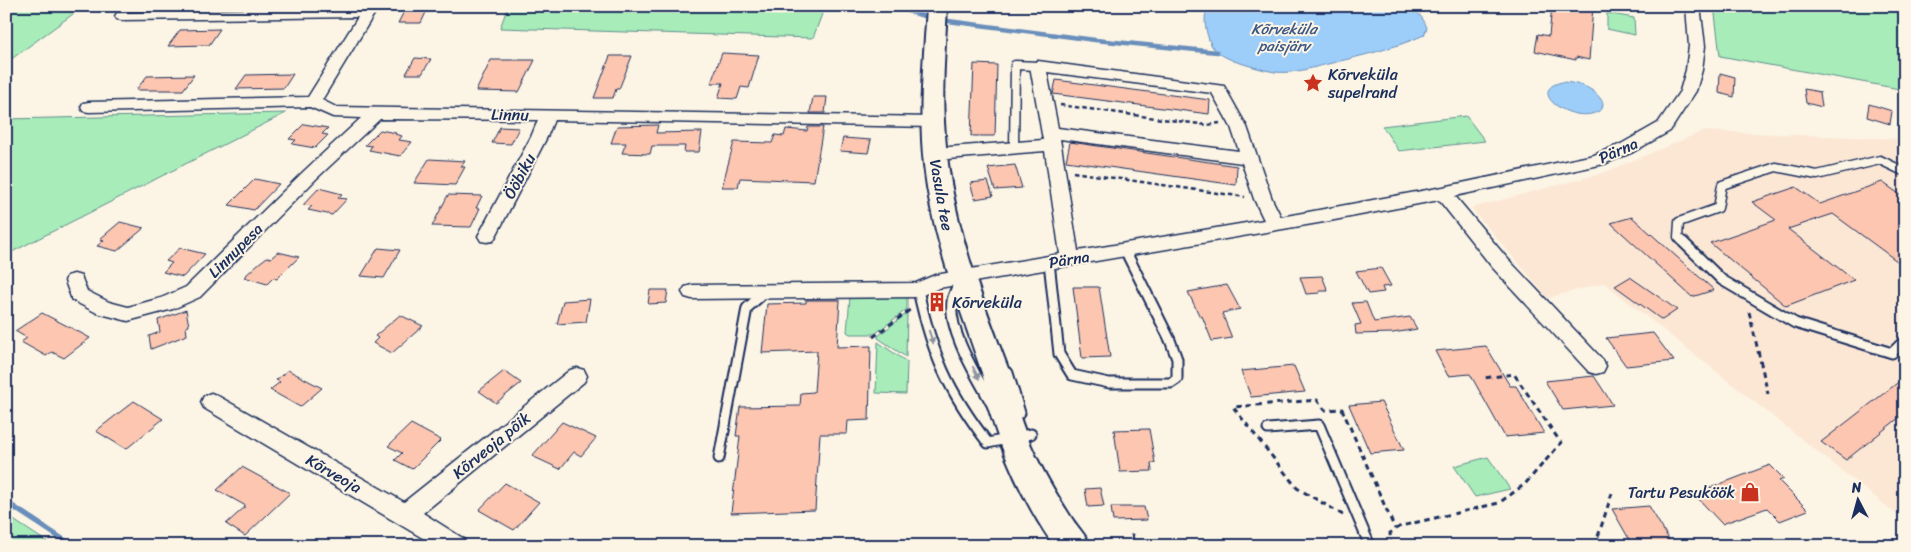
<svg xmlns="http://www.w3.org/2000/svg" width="1911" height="552" font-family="Sriracha,sans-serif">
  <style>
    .built { fill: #fce7d5 }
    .green { fill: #a7ecb9; stroke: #618e8c }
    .water { fill: #9dcef9; stroke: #698ebb }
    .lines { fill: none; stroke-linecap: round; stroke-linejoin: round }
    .stream-far1 { stroke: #698ebb; stroke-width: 4.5 }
    .stream { stroke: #698ebb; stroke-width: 5.5 }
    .building { fill: #fdc6b0; stroke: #1b2f5e }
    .lane-far1-casing { stroke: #1b2f5e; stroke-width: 11 }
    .lane-casing { stroke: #1b2f5e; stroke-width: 13 }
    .street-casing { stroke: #1b2f5e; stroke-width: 3 }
    .secondary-casing { stroke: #1b2f5e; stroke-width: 4 }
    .path-far1 { stroke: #1b2f5e; stroke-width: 2.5; stroke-dasharray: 4.5 3; stroke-linecap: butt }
    .path { stroke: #1b2f5e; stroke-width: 3; stroke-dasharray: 5.5 4.5; stroke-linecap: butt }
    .lane-far1 { stroke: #fcf5e5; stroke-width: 8 }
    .lane { stroke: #fcf5e5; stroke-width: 9 }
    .street { fill: #fcf5e5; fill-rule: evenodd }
    .secondary { fill: #fcf5e5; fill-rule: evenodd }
    .oneway { fill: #8c92a2 }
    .labels { text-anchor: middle; stroke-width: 4; stroke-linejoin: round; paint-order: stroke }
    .far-water-label { font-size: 15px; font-style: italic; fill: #3c5785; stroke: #fcf5e5 }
    .poi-label { font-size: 16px; fill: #1b2f5e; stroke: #fcf5e5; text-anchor: start }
    .street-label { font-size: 16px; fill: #1b2f5e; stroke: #fcf5e5 }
  </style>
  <rect width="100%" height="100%" fill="#fcf5e5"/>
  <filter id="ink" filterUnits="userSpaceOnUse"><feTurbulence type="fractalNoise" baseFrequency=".02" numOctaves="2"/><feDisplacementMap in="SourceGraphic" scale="10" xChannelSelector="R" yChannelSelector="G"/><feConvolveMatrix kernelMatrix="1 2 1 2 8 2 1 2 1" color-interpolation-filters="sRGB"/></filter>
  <g filter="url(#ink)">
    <path class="built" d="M1703 131 1905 139V521L1604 283 1548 298 1471 208 1603 173Z"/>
    <path class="green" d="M6 6H84L6 63Z
      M508 6H825L813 38 500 28Z
      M1714 6H1905V90L1720 56Z
      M1607 13 1634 18 1635 35 1607 29Z
      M286 113 6 255V119Z
      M1466 116 1485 141 1399 151 1382 126Z
      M850 297H907V309L875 334H850L847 332Z
      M907 313 906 357 878 338V336Z
      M878 342 907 362 906 394 876 393Z
      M1488 457 1510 489 1475 497 1454 466Z
      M6 515 53 546H6Z"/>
    <path class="water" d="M1208 6H1408C1418 12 1423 17 1427 28L1424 35C1393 49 1360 56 1328 64 1311 68 1293 74 1275 72 1262 70 1247 65 1234 61 1223 56 1213 52 1209 40 1205 28 1203 17 1208 6Z
      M1562 82C1578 83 1595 87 1603 103L1602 109C1577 129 1522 91 1562 82Z"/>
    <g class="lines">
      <path class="stream-far1" d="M892 6 924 16
        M948 21 1095 40 1217 52"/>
      <path class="stream" d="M6 502 73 546"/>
    </g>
    <path class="building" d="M407 6H429L421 23H398Z
      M1552 6H1593L1589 60 1576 57V60L1535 51 1538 34 1549 36Z
      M220 29 209 45 168 46 180 30Z
      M722 53 759 55 749 88 741 87 737 99 718 98 723 83H711Z
      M610 56H632L619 89H616L613 98H594Z
      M415 58 431 59 422 74H406Z
      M491 60H535L519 92 476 91Z
      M974 64 997 65 995 136H971Z
      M1720 73 1735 77 1734 97 1719 93Z
      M293 74 284 88 236 89 246 75Z
      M194 75 183 90H136L147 76Z
      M1056 80 1210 100 1209 114 1053 94Z
      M1804 89 1820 92 1822 107 1806 103Z
      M813 97H827L825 113H810Z
      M1869 104 1892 111 1890 124 1867 117Z
      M304 124 328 128 322 134 328 135 315 148 292 144 296 140 289 139Z
      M658 125 656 133 702 132 699 152H684L685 146H652L650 154 622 153 626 143H611L617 126Z
      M500 127 519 128 511 144 492 143Z
      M808 127H823L814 181 740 178 738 187H722L734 142 772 143 775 135 784 136 786 129 807 131Z
      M380 130 396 133 395 134 402 136 399 140 412 142 400 156 369 150 372 146 365 145Z
      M843 138 871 140 868 153 840 151Z
      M1070 142 1237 166 1236 185 1066 161Z
      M429 159 465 161 461 167H465L455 185 414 183Z
      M1015 165 1022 188 995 190 988 168Z
      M255 179 279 184 254 210 229 205Z
      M988 181 993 196 975 199 970 183Z
      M1882 182 1905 198V267L1833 214 1788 229 1854 280 1786 306 1710 243 1776 220 1752 202 1796 187 1820 204Z
      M319 188 342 194 338 198 347 199 332 215 308 210 312 206 303 205Z
      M448 195 482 196 476 208H480L471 227 432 226Z
      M1632 217 1714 290 1692 297 1611 223Z
      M120 222 144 228 117 251 97 246 104 240 100 239Z
      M180 248 205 254 183 277 163 272 172 263 166 261Z
      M378 248 400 250 384 278 361 276Z
      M278 252 299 257 277 279 273 278 267 284 244 277 258 264 267 257 271 258Z
      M1381 268 1391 286 1382 287 1384 292 1368 294 1356 271Z
      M1322 276 1328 291H1319L1320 293 1306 294 1300 277Z
      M1630 277 1659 297 1677 310 1662 320 1615 286Z
      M1227 285 1240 309 1222 313 1232 338 1212 341 1202 316 1200 317 1188 292Z
      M1073 287H1099L1110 357 1082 358Z
      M650 290H668L666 303 648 304Z
      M590 299 586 322 557 324 563 301Z
      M806 300H840L837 347 871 346 869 420 848 421 847 434H820L815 510 731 513 740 436H736L740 407 800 406 801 393 814 392 817 351 762 353 767 304 806 303Z
      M1366 302 1374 322 1410 317 1417 329 1393 333 1356 334 1355 325 1361 324 1352 303Z
      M186 310 189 326 186 327 187 335 151 349 149 336 160 332 158 320Z
      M42 313 79 332 90 338 64 358 52 352 46 356 21 342 27 338 15 331Z
      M400 315 423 326 392 353 373 343 378 338 375 336Z
      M1653 333 1674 361 1626 366 1606 338Z
      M1486 346 1510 386H1516L1544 433 1505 437 1470 374 1448 376 1435 351Z
      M1294 366 1305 392 1251 397 1241 371Z
      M288 370 322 388 300 407 270 390 280 382 276 380Z
      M504 371 521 383 496 403 479 391Z
      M1594 376 1613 405 1563 410 1545 381Z
      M1905 377V413L1846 460 1821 442Z
      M134 401 163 419 126 449 96 431Z
      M1381 402 1404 450 1370 453 1349 405Z
      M562 422 596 438 581 456 574 452 560 469 532 456Z
      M411 424 441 440 412 469 395 460 402 453 388 446Z
      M1149 429 1155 463H1151L1152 471 1120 472 1114 430Z
      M1770 465 1784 479 1779 481 1808 510 1780 521 1767 508 1722 524 1694 494Z
      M242 467 290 493 245 536 226 524 246 506 217 490Z
      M505 483 539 502 514 530 479 510Z
      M1100 488 1104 506 1088 507 1085 489Z
      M1649 506 1673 546H1633L1612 509Z
      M1111 507H1144L1147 520 1113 521Z"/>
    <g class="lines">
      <defs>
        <path id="lane-far1" d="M1014 149 1015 65 1038 66
          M1685 244 1678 237 1679 222 1718 208 1722 185 1776 167 1817 175 1880 160 1905 172"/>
        <path id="lane" d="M1683 242 1722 280 1795 323 1892 353 1905 340
          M1049 262 1059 354 1072 375 1109 383H1171L1177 379V359L1170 340 1125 250
          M959 283C956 289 953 295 952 301 948 332 977 376 991 403
          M918 290C932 354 948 391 988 443L1031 434
          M1008 373 1020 413
          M1268 429 1319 425 1370 546
          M719 458 747 308 765 292"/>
        <path id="street" d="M365 6H379L322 100 336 107 933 117 939 118 941 122 939 126 933 127 554 120 547 137 496 236 493 241 487 242 481 241 478 236 531 137 538 120 380 119 316 179 200 297 173 309 128 321 97 313 72 300 65 281 67 276 74 274 81 276 87 291 109 302 128 307 161 298 186 287 304 171 361 118 333 117 310 107 89 112 83 111 81 107 83 103 89 102 308 97 358 17 122 20 117 19 115 16 117 13Z
          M1686 6H1700L1705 46 1702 70 1696 91 1670 131 1633 152 1604 164 1455 196 1506 257 1603 360 1606 366 1603 372 1596 374 1589 372 1492 267 1439 200 1324 222 939 288 918 297 692 299 685 297 682 292 685 287 692 285 916 283 935 275 1060 254 1045 151 935 160 929 158 927 154 929 150 935 148 1043 140 1030 66 1033 63 1038 61 1224 86 1247 127 1272 199 1281 217 1443 187 1594 155 1621 144 1658 123 1680 91 1686 70 1689 46ZM1047 72 1212 93 1231 127 1239 151 1058 128ZM1060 139 1242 163 1254 199 1264 220 1078 251Z
          M577 368 584 370 587 376 584 382 423 513 464 539 467 546H436L204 408 201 402 204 396 211 393 218 396 404 502 570 370Z"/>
        <path id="secondary" d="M927 6H947C945 49 941 93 945 135 951 219 981 298 1011 376 1016 425 1043 473 1069 514 1076 526 1085 534 1091 546H1054L1050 540C1024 502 1003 455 989 410 985 398 986 385 982 373 959 305 932 238 924 165 918 112 924 59 927 6Z"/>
      </defs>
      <use href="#lane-far1" class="lane-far1-casing"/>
      <use href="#lane" class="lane-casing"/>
      <use href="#street" class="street-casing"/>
      <use href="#secondary" class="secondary-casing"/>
      <path class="path-far1" d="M1060 105 1207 125 1220 123
        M1073 172 1245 197"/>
      <path class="path" d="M1749 312 1768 394
        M873 337 911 309
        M1343 515 1297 488 1233 407 1317 400 1325 410 1342 409 1395 529
        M1132 534 1134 546
        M1391 546 1390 533 1401 526 1499 503 1525 484 1561 443 1514 374 1484 378
        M1595 546 1612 493"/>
      <use href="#lane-far1" class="lane-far1"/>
      <use href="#lane" class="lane"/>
      <use href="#street" class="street"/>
      <use href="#secondary" class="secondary"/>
    </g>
    <defs><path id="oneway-solid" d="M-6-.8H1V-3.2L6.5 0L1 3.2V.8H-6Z" transform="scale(1.25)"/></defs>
    <g class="oneway">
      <use href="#oneway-solid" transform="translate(931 337) rotate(71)"/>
      <use href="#oneway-solid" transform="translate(976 373) rotate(63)"/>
    </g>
  </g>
  <defs>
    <symbol id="sight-bare" viewBox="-9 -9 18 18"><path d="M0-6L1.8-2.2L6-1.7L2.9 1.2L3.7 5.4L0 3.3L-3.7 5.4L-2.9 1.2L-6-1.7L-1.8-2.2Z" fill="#c8321e" stroke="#fcf5e5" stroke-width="2.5" paint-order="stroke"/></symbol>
    <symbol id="building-bare" viewBox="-9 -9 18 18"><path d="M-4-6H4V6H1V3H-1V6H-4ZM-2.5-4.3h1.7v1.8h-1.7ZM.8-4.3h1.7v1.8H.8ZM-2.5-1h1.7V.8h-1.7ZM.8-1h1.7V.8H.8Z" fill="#c8321e" stroke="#fcf5e5" stroke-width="2.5" paint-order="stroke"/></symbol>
    <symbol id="shop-bare" viewBox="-9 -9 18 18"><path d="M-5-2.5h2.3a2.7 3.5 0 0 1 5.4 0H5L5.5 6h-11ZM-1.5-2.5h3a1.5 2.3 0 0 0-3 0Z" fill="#c8321e" stroke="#fcf5e5" stroke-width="2.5" paint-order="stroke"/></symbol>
  </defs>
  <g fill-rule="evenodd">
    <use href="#sight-bare" x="1299" y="69" width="28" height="28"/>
    <use href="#building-bare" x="923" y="288" width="28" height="28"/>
    <use href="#shop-bare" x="1736" y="478" width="28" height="28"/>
  </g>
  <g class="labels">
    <g class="far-water-label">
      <text x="1284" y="34">Kõrveküla<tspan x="1284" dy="17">paisjärv</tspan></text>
    </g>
    <g class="poi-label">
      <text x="1328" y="80">Kõrveküla<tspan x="1328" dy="18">supelrand</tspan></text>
      <text x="952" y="308">Kõrveküla</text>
      <text x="1735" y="498" text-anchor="end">Tartu Pesuköök</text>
    </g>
    <g class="street-label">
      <text transform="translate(510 114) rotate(1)" y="6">Linnu</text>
      <text transform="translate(1618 150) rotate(-24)" y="6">Pärna</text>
      <text transform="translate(519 176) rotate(-62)" y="6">Ööbiku</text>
      <text transform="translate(942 195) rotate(80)" y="6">Vasula tee</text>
      <text transform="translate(235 250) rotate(-45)" y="6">Linnupesa</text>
      <text transform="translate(1069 259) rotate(-9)" y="6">Pärna</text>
      <text transform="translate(491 445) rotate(-39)" y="6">Kõrveoja põik</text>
      <text transform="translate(334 473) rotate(30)" y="6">Kõrveoja</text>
    </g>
  </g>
  <rect width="1911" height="552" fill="none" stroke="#fcf5e5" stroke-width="25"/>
  <rect x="12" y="12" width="1886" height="527" fill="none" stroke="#1b2f5e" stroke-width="2" filter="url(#ink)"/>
  <g transform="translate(1858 500) rotate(354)" stroke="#fcf5e5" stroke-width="4" paint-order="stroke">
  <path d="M0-4L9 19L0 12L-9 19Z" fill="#1b2f5e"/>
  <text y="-8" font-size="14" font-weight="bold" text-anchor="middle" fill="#1b2f5e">N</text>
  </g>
</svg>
